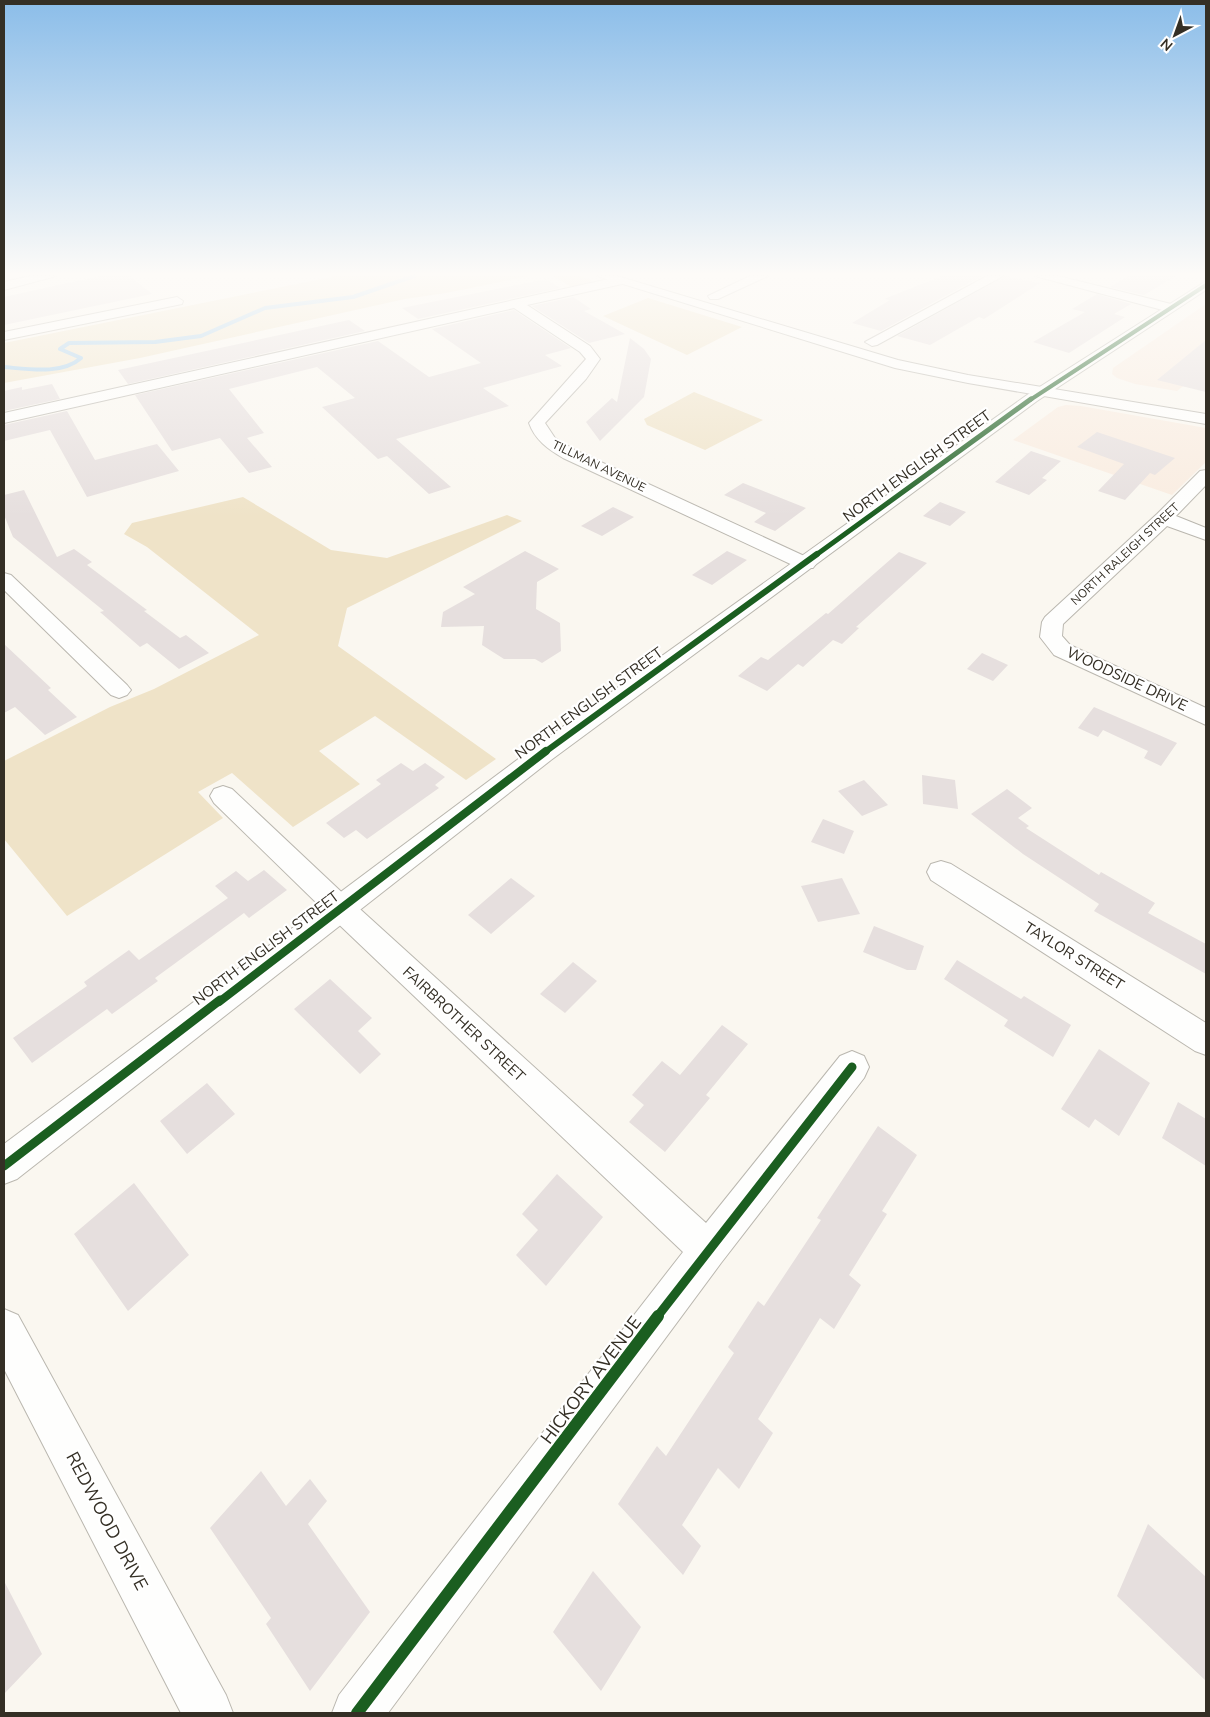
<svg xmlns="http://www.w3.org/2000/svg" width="1210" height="1717" font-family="'Nunito Sans',sans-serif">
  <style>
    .commercial { fill: #f9ece0 }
    .green { fill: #efe3c8 }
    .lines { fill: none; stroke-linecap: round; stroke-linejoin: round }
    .stream { stroke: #a0cbea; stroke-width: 4 }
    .building { fill: #e6dfde }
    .minor-casing { stroke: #bab7af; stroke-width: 2 }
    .tertiary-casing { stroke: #bab7af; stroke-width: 2 }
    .trunk-casing { stroke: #bab7af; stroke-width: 2 }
    .minor { fill: #fefefd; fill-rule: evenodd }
    .tertiary { fill: #fefefd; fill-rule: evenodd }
    .trunk { fill: #fefefd; fill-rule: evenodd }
    .cycleway-far5-casing { stroke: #fff; stroke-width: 5 }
    .cycleway-far4-casing { stroke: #fff; stroke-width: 7 }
    .cycleway-far3-casing { stroke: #fff; stroke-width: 9 }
    .cycleway-far2-casing { stroke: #fff; stroke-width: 11 }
    .cycleway-far1-casing { stroke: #fff; stroke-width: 12 }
    .cycleway-casing { stroke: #fff; stroke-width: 15 }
    .cycleway-far5 { stroke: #1b5e20; stroke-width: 4 }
    .cycleway-far4 { stroke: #1b5e20; stroke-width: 5 }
    .cycleway-far3 { stroke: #1b5e20; stroke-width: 6 }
    .cycleway-far2 { stroke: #1b5e20; stroke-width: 8 }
    .cycleway-far1 { stroke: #1b5e20; stroke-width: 9 }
    .cycleway { stroke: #1b5e20; stroke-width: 12 }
    .labels { text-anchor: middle; stroke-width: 4.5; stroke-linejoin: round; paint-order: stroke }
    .far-street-label { font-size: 12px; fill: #342f25; stroke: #fff }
    .street-label { font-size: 15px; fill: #342f25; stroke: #fff }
    .near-street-label { font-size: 18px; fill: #342f25; stroke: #fff }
  </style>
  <rect width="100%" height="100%" fill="#faf7f0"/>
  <path class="commercial" d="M1206 304V368L1177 391 1135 384 1117 378 1112 374 1113 368Z
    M1066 405 1081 406 1206 428V462L1172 495 1013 440 1058 407Z"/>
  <path class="green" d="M336 276H529L446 293 405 299 140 358 4 383V343Z
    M553 276H580L591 280 592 283 571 287Z
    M648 298 742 327 687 355 603 316Z
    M694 392 763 420 705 450 647 425 644 419Z
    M243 497 331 550 387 558 507 515 522 521 347 608 338 646 496 759 466 780 375 716 319 751 360 784 293 827 232 773 198 792 223 818 67 916 4 839V761L110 707 154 689 259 635 147 547 124 534 132 523Z"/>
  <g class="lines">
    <path class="stream" d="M4 367C28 369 62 375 81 358L60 349 69 343 155 342 201 336 265 308 353 297 414 276"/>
  </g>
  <path class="building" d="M99 276H130L152 294 4 325V297Z
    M942 276H982L881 331 852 323 890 300 884 299Z
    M1005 276 1040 283 984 319 979 317 930 345 897 336Z
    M1128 276H1176L1144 295 1110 287Z
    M546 279 560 288 418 319 402 308Z
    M1097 294 1131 304 1114 314 1125 317 1069 353 1033 342 1085 312 1072 309Z
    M573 297 591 309 584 311 625 334 589 343 532 306Z
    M514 310 571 348 545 355 562 366 483 388 509 406 396 439 451 487 429 494 387 456 378 459 322 407 355 398 317 367 229 389 264 433 247 438 272 467 249 473 220 438 172 451 135 395 378 341 429 377 481 363 432 329Z
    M349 320 365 331 128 384 118 370Z
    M630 338 644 349 651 359 644 397 600 441 586 422 612 398 617 402Z
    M1206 340V392L1157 380Z
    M52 384 60 399 4 411V391L22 387V390Z
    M67 411 95 460 157 444 179 471 87 497 50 430 4 441V425Z
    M1097 432 1175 458 1155 475 1150 473 1125 500 1098 491 1124 464 1077 447Z
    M1031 451 1061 461 1042 478 1047 480 1029 495 995 482Z
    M743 483 806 508 775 531 754 522 766 513 724 495Z
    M24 490 57 557 74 549 92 562 87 565 147 610 144 611 180 638 186 635 209 653 179 669 147 643 140 647 100 612 104 611 13 537 4 515V495Z
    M940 502 966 512 950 526 923 516Z
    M613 507 634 517 602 536 581 526Z
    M525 551 559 569 537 582 536 609 560 623 561 651 542 663 535 659H504L482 645 484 626 441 627 443 612 475 594 463 587Z
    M727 551 747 560 712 585 692 575Z
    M899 552 927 563 856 627 859 628 842 644 833 640 803 667 798 664 767 691 738 676 761 657 768 660 826 613 828 614Z
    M4 644 51 688 48 690 77 717 45 735 15 707 4 713Z
    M982 653 1008 665 993 681 967 669Z
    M1094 707 1159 735 1177 743 1161 766 1144 758 1148 751 1103 730 1098 737 1078 728Z
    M401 763 413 771 425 763 445 777 435 785 439 788 367 839 356 830 344 838 326 823 381 784 376 780Z
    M922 775 955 780 958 809 923 804Z
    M864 780 888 805 862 816 838 791Z
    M1007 789 1032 808 1018 818 1029 826 1026 828 1099 875 1101 872 1155 903 1148 913 1206 944V974L1094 911 1099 904 1023 854 971 814Z
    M823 819 854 831 844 854 811 842Z
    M264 870 287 890 249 918 244 913 155 978 158 981 112 1014 107 1009 32 1063 13 1038 87 986 84 982 129 950 139 960 228 898 215 886 236 871 248 881Z
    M511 878 535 896 491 934 468 915Z
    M842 878 860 914 818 922 801 886Z
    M874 926 924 946 916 970H907L863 952Z
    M957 960 1021 999 1024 996 1071 1025 1053 1057 1004 1026 1008 1020 944 979Z
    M573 962 597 981 565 1013 540 994Z
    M330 979 372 1018 358 1031 381 1054 360 1074 294 1009Z
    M722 1025 748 1044 706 1095 710 1098 665 1152 629 1122 644 1105 632 1095 662 1061 680 1075Z
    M1099 1049 1150 1083 1119 1136 1095 1119 1089 1128 1061 1109Z
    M207 1083 235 1114 187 1154 160 1121Z
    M1178 1102 1206 1119V1166L1162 1138Z
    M878 1126 917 1155 882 1211 887 1214 849 1275 861 1285 834 1329 820 1318 758 1419 773 1433 739 1489 718 1468 682 1525 701 1546 683 1575 618 1504 657 1446 666 1456 734 1353 728 1347 758 1301 764 1306 821 1220 817 1218Z
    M557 1174 603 1217 546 1286 516 1255 538 1230 522 1214Z
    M134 1183 189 1255 128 1311 74 1234Z
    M261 1471 286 1506 310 1479 327 1501 308 1524 370 1612 310 1691 266 1624 271 1618 210 1528Z
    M1148 1524 1206 1577V1681L1117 1596Z
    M593 1571 641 1627 601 1691 553 1632Z
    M4 1581 42 1654 4 1694Z"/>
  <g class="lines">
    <defs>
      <path id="minor" d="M31 276H56L4 290V282Z
        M750 276H768L718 299H710L708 296Z
        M987 276H1003L877 345 872 346 865 342Z
        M1035 276H1058L1175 305 1176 308 1170 312Z
        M618 277 622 278 624 281 622 284 527 305 590 346 600 359 586 379 545 423 555 438 575 450 813 560 816 564 813 568H799L563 458C548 449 535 440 529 423L586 359 580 352 514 308 4 423V413Z
        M177 297 183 301 182 304 4 340V332Z
        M1206 470V485L1176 516 1206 528V540L1167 526 1063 624 1062 636 1070 645 1206 708V725L1054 655 1040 637 1042 622 1045 617 1157 514 1200 471Z
        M4 573 11 575 127 685 131 690 127 695 119 698 111 695 4 590Z
        M223 786 232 789 350 900 706 1223 840 1056 852 1051 864 1056 869 1067 864 1078 721 1263 388 1713H332L339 1695 683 1252 330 916 214 803 210 796 214 789Z
        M941 861 951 864 1206 1023V1055L1195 1051 931 880 927 872 931 864Z
        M4 1309 18 1315 226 1695 233 1713H181L4 1369Z"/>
      <path id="tertiary" d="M1206 281V290L1037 401 551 760 17 1179 4 1184V1144L533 748 1027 395Z"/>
      <path id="trunk" d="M597 276H617L898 360 968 375 1206 414V424L968 383 895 368Z"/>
    </defs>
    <use href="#minor" class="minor-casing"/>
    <use href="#tertiary" class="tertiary-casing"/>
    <use href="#trunk" class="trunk-casing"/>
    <use href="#minor" class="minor"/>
    <use href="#tertiary" class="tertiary"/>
    <use href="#trunk" class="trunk"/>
    <defs>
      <path id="cycleway-far5" d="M1030 400 1206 285"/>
      <path id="cycleway-far4" d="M816 555 1031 399"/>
      <path id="cycleway-far3" d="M545 752 817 554"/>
      <path id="cycleway-far2" d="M219 1002 546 751"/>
      <path id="cycleway-far1" d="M4 1166 220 1000
        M657 1317 852 1067"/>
      <path id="cycleway" d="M357 1713 658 1316"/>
    </defs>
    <use href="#cycleway-far5" class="cycleway-far5-casing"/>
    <use href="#cycleway-far4" class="cycleway-far4-casing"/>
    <use href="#cycleway-far3" class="cycleway-far3-casing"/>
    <use href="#cycleway-far2" class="cycleway-far2-casing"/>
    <use href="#cycleway-far1" class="cycleway-far1-casing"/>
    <use href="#cycleway" class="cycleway-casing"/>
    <use href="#cycleway-far5" class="cycleway-far5"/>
    <use href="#cycleway-far4" class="cycleway-far4"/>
    <use href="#cycleway-far3" class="cycleway-far3"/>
    <use href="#cycleway-far2" class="cycleway-far2"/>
    <use href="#cycleway-far1" class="cycleway-far1"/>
    <use href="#cycleway" class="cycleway"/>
  </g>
  <linearGradient id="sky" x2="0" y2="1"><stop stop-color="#8bbde9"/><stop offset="0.53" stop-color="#fdfbf8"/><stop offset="1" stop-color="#fdfbf8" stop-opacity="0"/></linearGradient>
  <rect width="1210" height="517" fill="url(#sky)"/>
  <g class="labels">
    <g class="far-street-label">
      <text transform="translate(599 466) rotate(26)" y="4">TILLMAN AVENUE</text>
      <text transform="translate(1125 554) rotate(-43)" y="4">NORTH RALEIGH STREET</text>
    </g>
    <g class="street-label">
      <text transform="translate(917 466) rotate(-36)" y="5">NORTH ENGLISH STREET</text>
      <text transform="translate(1127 679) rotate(25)" y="5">WOODSIDE DRIVE</text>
      <text transform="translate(589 703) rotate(-36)" y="5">NORTH ENGLISH STREET</text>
      <text transform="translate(266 948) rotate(-37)" y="5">NORTH ENGLISH STREET</text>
      <text transform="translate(1074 956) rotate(32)" y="5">TAYLOR STREET</text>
      <text transform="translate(464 1024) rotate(43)" y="5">FAIRBROTHER STREET</text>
    </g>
    <g class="near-street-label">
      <text transform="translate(591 1380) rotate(-53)" y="6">HICKORY AVENUE</text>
      <text transform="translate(107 1521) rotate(62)" y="6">REDWOOD DRIVE</text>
    </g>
  </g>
  <rect width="1210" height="1717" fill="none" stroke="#342f25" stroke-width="10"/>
  <g transform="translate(1175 35) rotate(221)" stroke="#ffffff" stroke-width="4" paint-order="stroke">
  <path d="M0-4L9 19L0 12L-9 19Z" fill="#342f25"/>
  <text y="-8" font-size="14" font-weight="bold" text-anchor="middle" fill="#342f25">N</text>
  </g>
</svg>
